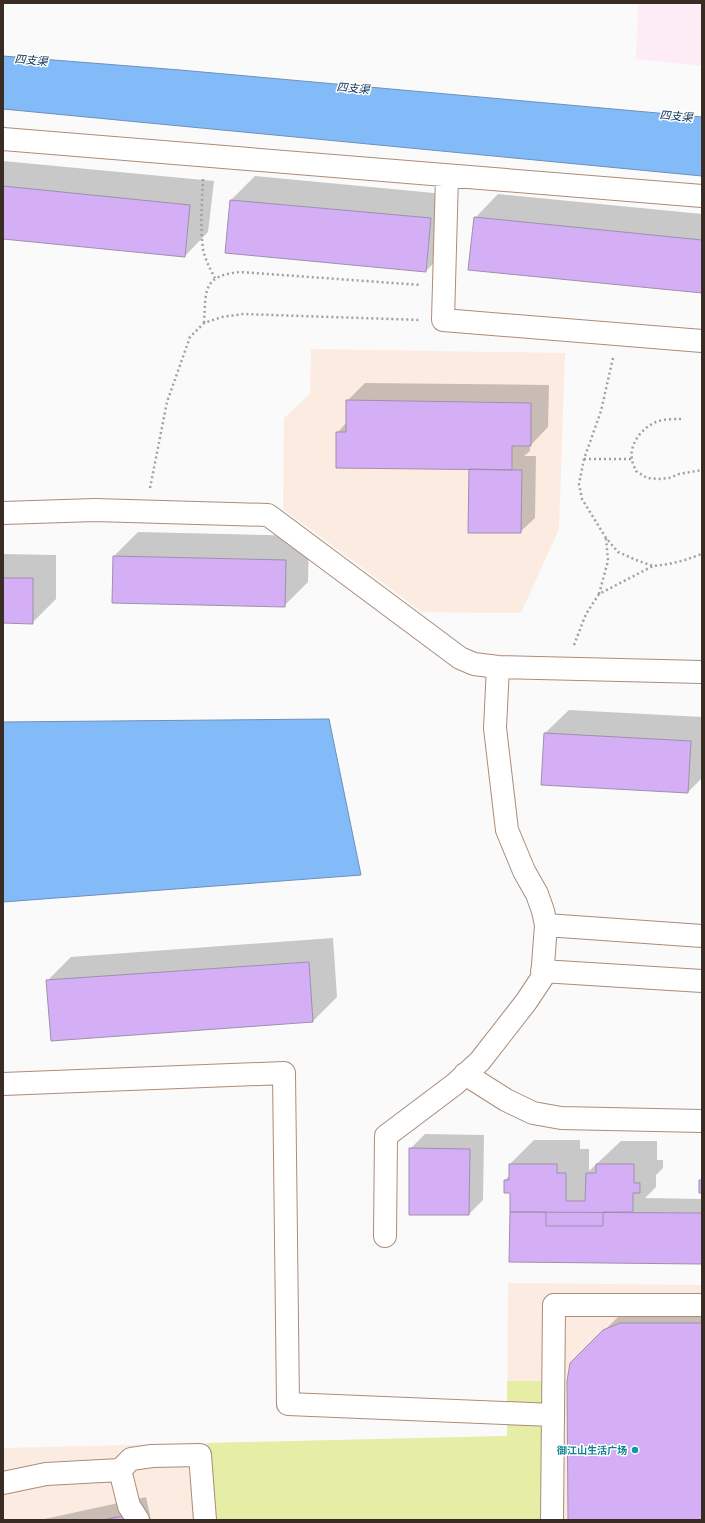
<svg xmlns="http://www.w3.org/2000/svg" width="705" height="1523" font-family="Mulish,'Noto Sans SC',sans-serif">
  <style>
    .built { fill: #fcebe1 }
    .industrial { fill: #fdebf5 }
    .green { fill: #e6eda5 }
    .water { fill: #83bbf8; stroke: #6d90b9 }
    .shadow { fill: #0003 }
    .building { fill: #d5aff5; stroke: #9f8fad }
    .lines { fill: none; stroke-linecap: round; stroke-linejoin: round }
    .minor-casing { stroke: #ab8c79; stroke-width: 24 }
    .path { stroke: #a49f9c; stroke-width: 2.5; stroke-dasharray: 2 3; stroke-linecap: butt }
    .minor { stroke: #fff; stroke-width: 22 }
    .culture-dot { fill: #0f9aa8; stroke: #fff; stroke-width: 1.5 }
    .labels { text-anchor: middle; stroke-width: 3; stroke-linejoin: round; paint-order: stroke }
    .culture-label { font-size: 10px; font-weight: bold; fill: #0d838f; stroke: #fff; text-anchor: end }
    .water-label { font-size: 11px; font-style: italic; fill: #0a335a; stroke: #fff }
  </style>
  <rect width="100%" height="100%" fill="#fafafa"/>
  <path class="built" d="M311 349 565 353 559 529 521 613 422 612 283 509 284 418 310 394Z
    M508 1283 702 1285V1520H3V1448L507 1436Z"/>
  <path class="industrial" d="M638 3H702V66L636 59Z"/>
  <path class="green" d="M507 1381H542L541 1520H215L207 1443 507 1436Z"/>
  <path class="water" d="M3 56 180 70 702 117V176L3 109Z
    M329 719 361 875 3 902V722Z"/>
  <path class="shadow" d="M3 161 214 181 208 232 185 256 3 238Z
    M255 176 455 195 450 247 426 271 226 252 231 200Z
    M498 194 702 214V292L475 218Z
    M365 383 549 385 548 427 530 446V451L524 456H536L535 518 520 532 470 468 337 433 347 422V401Z
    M138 532 309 536 308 582 284 606 114 556Z
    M3 554 56 555V599L32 623 3 622Z
    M569 710 702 717V778L688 792 545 733Z
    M333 938 337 997 313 1021 52 1040 47 981 71 957Z
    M425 1134 484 1135 483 1200 469 1214 410 1149Z
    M534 1140H580V1149H589V1171L621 1141H657V1160H663V1168L656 1175V1187L645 1198 702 1199V1263L510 1261 511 1192H505V1180L510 1175V1164Z
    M702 1309V1520H569L571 1363 619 1316Z
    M146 1497 151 1520H40Z"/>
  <path class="building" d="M3 186 190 205 185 257 3 239Z
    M230 200 431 218 426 272 225 253Z
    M474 217 702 240V293L468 270Z
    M346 400 531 403V446H512V470L336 468V432H346Z
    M469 469 522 470 521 533H468Z
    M113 556 286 560 285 607 112 603Z
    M3 578H33V624L3 623Z
    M544 733 691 741 688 793 541 785Z
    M309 962 313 1022 51 1041 46 980Z
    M409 1148 470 1149 469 1215H409Z
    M509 1164H557V1173H566V1201H585L586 1173H596V1164H634V1183H640V1193H633V1212H603V1226H546V1212H510V1193H504V1180H509Z
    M699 1180H702V1193H699Z
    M510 1212 702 1213V1264L509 1262Z
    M620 1323H702V1520H568L567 1381 570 1363 603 1330Z
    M128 1515 129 1520H102Z"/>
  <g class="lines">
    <defs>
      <path id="minor" d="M3 139 702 196
        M447 176 443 320 702 341
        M3 513 95 510 268 515 460 658 474 664 498 667 702 672
        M546 925 702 936
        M542 971 702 981
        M465 1074 506 1100 533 1113 561 1118 702 1121
        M3 1084 284 1073 288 1404 553 1415
        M385 1236 386 1136 455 1084 480 1061 526 1002 542 978 546 925 543 911 537 894 524 871 507 830 495 728 498 667
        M120 1470 129 1506 138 1520
        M3 1483 46 1474 120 1470 131 1459 152 1456 200 1455 205 1520
        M552 1520 554 1305H702"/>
    </defs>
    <use href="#minor" class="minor-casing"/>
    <path class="path" d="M203 179C202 202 200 226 203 249 205 259 210 269 215 278
      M204 323C206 290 202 276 240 272L421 285
      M613 358 601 411 584 459 579 484 582 499 606 538 618 552 636 560 653 566 669 564 685 560 699 555 702 552
      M681 419C673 419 663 419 656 422 642 428 629 444 632 459 632 463 635 468 636 471L647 478 659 479 669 478 679 474 702 470
      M584 459H632
      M150 488 167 402 190 337 204 323 222 317 243 314 420 320
      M599 594 608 561 606 538
      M574 645 586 614 599 594 653 566"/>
    <use href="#minor" class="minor"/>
  </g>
  <circle class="culture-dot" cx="635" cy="1450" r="4"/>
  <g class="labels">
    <g class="culture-label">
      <text x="627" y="1454">御江山生活广场</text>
    </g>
    <g class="water-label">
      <text transform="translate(31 60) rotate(5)" y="4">四支渠</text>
      <text transform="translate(353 88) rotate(5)" y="4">四支渠</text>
      <text transform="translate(676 116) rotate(5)" y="4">四支渠</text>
    </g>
  </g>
  <rect width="705" height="1523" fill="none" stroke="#392c25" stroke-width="8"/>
</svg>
